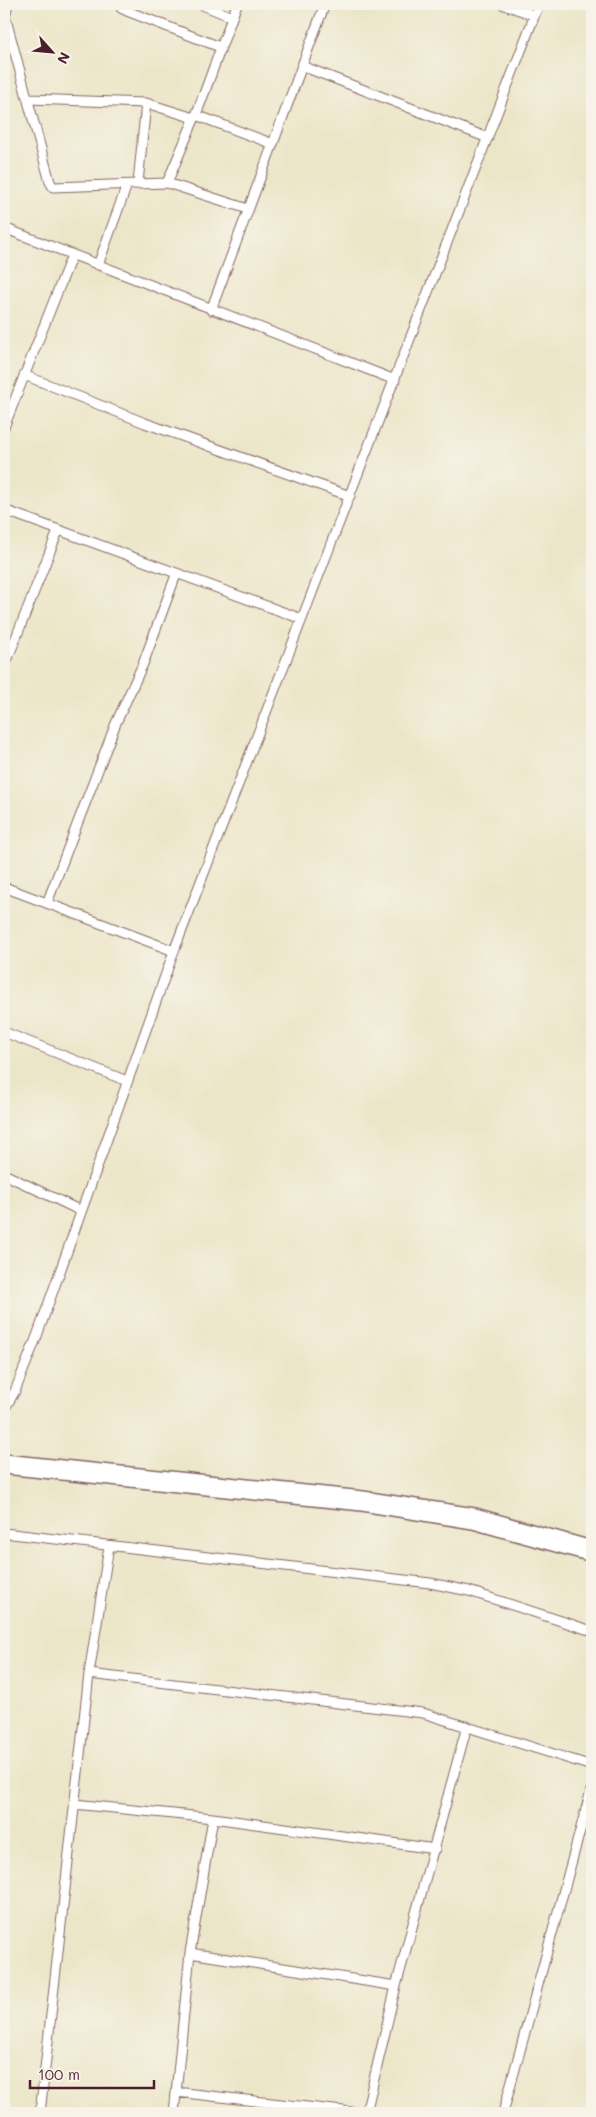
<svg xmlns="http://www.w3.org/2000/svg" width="596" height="2117" font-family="Mali,sans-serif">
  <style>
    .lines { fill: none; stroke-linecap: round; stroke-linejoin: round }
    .minor-casing { stroke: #836562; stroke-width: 11 }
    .major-casing { stroke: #836562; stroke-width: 14 }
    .minor { stroke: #fff; stroke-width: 9 }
    .major { stroke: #fff; stroke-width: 11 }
  </style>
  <rect width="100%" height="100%" fill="#f7f3e8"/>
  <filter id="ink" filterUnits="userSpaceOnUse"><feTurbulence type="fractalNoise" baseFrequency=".02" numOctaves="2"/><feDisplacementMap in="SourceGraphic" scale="10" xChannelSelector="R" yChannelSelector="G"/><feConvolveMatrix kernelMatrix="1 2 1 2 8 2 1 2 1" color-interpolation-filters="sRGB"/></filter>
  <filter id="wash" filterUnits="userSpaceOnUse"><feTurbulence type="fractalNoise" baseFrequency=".0096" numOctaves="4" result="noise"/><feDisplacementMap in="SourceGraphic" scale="20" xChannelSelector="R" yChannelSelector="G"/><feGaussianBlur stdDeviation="1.12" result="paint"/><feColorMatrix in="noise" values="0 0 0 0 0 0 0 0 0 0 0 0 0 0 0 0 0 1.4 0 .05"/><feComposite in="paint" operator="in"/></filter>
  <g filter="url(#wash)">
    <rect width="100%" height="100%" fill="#ece6c9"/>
  </g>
  <g filter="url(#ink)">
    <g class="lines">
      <defs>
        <path id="minor" d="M119 4 121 8 127 11 220 47
          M200 4 232 17
          M502 4 534 15
          M5 16 50 182 53 187 167 183 248 209
          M4 20 8 4
          M302 66 488 138
          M28 99 146 103 194 118
          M196 115 273 144
          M138 183 146 103
          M167 183 198 110 237 4
          M4 228 395 380
          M98 265 127 185
          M211 310 325 4
          M24 375 145 423 350 496
          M4 427 72 255
          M4 510 302 619
          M4 668 58 531
          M4 887 174 951
          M47 903 116 723 143 664 176 575
          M4 1032 127 1081
          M4 1174 81 1211
          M4 1410 15 1391 37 1336 174 951 539 4
          M4 1533 430 1583 469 1591 592 1631
          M89 1674 423 1713 592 1766
          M74 1804 213 1818 435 1849
          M190 1953 396 1986
          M176 2092 361 2113
          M40 2113 89 1674 109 1546
          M174 2113 190 1953 213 1818
          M366 2113 396 1986 467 1726
          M503 2113 592 1787"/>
        <path id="major" d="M4 1460 363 1497 475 1514 592 1547
          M4 1468 362 1505 473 1523 592 1556"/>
      </defs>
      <use href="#minor" class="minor-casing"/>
      <use href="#major" class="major-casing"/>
      <use href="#minor" class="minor"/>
      <use href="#major" class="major"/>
    </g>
  </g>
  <rect width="596" height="2117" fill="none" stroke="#f7f3e8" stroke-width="20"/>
  <g transform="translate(52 52) rotate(117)" stroke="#f7f3e8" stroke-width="4" paint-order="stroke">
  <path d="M0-4L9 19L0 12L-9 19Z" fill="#4a1f2b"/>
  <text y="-8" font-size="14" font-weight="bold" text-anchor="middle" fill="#4a1f2b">N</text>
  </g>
  <path d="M30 2080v8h124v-8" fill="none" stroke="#4a1f2b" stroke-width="2.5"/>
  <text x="38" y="2080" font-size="15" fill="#4a1f2b" stroke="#f7f3e8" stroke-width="4" paint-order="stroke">100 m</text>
</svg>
